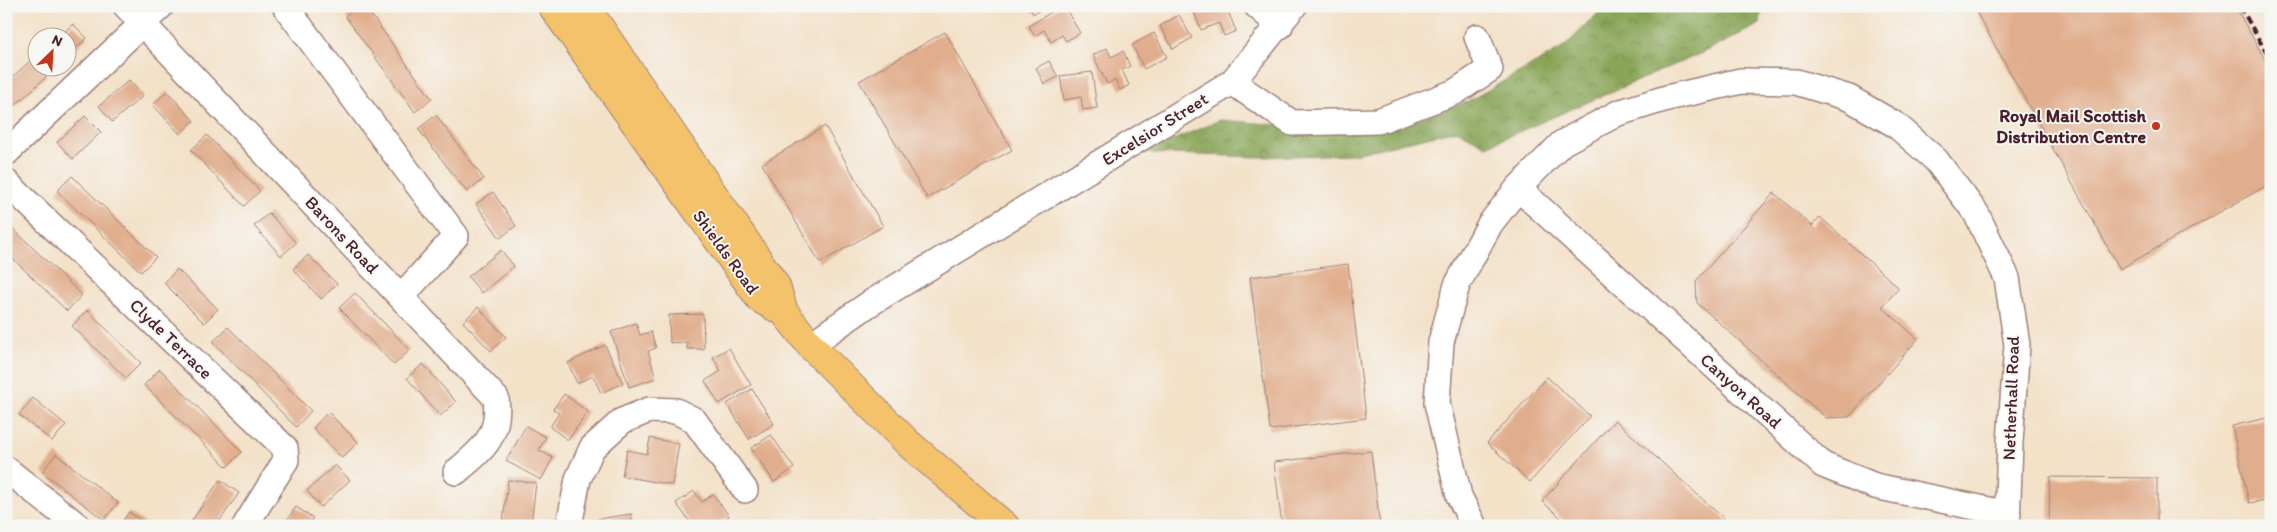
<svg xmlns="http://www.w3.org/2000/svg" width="2277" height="532" font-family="Itim,sans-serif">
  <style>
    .forest { fill: url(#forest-crowns); stroke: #696240 }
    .building { fill: #e1ae8d }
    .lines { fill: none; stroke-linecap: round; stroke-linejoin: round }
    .minor-casing { stroke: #9e807a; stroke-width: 28 }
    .major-casing { stroke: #9e807a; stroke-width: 30 }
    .minor { stroke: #fff; stroke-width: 25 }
    .major { stroke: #f3c26a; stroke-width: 28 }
    .rail { stroke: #4a1f2b; stroke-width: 4; stroke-dasharray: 8 4; stroke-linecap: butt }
    .poi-dot { fill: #c8321e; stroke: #f6f6f2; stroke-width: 2 }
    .labels { text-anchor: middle; stroke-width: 4; stroke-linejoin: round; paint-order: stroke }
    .poi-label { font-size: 18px; font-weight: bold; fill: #4a1f2b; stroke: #f6f6f2; text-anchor: end }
    .street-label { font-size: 18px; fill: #4a1f2b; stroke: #f6f6f2 }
  </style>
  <defs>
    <pattern id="forest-crowns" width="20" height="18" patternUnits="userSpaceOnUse" patternTransform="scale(1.25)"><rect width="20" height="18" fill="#88a456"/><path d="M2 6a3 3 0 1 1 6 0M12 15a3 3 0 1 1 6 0" fill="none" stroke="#718547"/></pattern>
  </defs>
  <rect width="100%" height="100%" fill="#f6f6f2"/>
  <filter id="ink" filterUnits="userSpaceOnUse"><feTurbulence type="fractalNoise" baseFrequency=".02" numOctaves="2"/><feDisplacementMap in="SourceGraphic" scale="10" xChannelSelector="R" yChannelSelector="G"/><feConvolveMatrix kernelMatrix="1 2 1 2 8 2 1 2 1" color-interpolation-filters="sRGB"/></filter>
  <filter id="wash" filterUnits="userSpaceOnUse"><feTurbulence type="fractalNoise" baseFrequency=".0096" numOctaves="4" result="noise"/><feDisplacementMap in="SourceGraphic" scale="20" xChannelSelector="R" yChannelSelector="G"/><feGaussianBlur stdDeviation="1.12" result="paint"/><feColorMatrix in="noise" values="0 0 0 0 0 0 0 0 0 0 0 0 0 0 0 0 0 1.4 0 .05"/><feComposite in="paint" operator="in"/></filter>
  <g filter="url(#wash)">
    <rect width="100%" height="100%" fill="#f3e1c8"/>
    <path class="forest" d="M1605 6H1762L1760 24 1702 53 1486 146 1457 130 1355 154 1259 157 1142 153 1220 120 1342 130 1419 119 1467 102 1564 47Z
      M2259 6H2271V27Z"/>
    <g id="blocks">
      <path class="building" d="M358 6H365L432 99 415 112 345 16Z
        M1029 6H1047L1033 14Z
        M1061 6H1064L1080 33 1066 41 1062 35 1051 42 1044 30 1035 36 1029 26Z
        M1193 6H1226L1236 31 1224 36 1219 23 1201 30 1192 7Z
        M1973 6H2235L2271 70V183L2120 269Z
        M1179 15 1192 38 1173 49 1160 26Z
        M73 24 87 38 68 56V38H58Z
        M945 32 1012 150 927 198 859 81Z
        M1154 33 1167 57 1144 69 1132 45Z
        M1107 48 1111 57 1123 51 1130 66 1122 70 1129 85 1120 90 1115 80 1107 84 1093 55Z
        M32 59 47 76 6 114V83Z
        M1049 61 1058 77 1044 84 1036 68Z
        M1092 72 1097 108 1083 110 1081 97 1064 100 1060 76Z
        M129 80 143 96 112 122 99 106Z
        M167 91 194 121 180 134 153 105Z
        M436 115 484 179 467 192 418 129Z
        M85 116 101 132 73 159 57 142Z
        M825 126 883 226 820 263 762 164Z
        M207 135 260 191 244 206 191 150Z
        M72 176 156 257 141 272 57 191Z
        M493 192 516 226 500 238 476 204Z
        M1774 193 1812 226 1820 217 1899 288 1882 307 1918 339 1849 417 1826 418 1697 303 1696 281Z
        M269 213 296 243 281 256 254 226Z
        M6 222 82 295 67 311 6 252Z
        M501 250 514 266 482 293 468 277Z
        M308 255 337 284 321 299 293 269Z
        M1348 264 1366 418 1270 430 1250 277Z
        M177 269 218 309 204 323 164 283Z
        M355 293 410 350 394 365 339 308Z
        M478 307 506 337 491 351 463 322Z
        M87 310 141 363 126 378 72 326Z
        M703 314 704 349H687V342L670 343 669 315Z
        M636 323 640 335 651 332 656 348 648 351 656 378 629 387 611 332Z
        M228 327 311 411 296 427 213 342Z
        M605 345 623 383 601 393 593 376 577 383 568 363Z
        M729 348 751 385 719 404 705 381 721 371 713 357Z
        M423 364 456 402 440 416 407 378Z
        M160 369 242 452 227 467 144 385Z
        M1547 377 1590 416 1530 482 1487 443Z
        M6 380 12 385 6 393Z
        M752 389 774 424 749 439 727 404Z
        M564 394 588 412 568 440 550 427 559 413 553 409Z
        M33 398 66 425 52 441 19 415Z
        M328 412 358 442 342 458 313 428Z
        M2271 417V499L2249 503 2232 426Z
        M1615 420 1732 526H1570L1542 501Z
        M526 426 546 437 539 450 553 458 541 480 506 461Z
        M771 435 794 468 774 482 751 448Z
        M650 438 679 444 672 485 622 476 627 450 647 454Z
        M1371 451 1380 526H1282L1274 462Z
        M56 454 118 503 104 520 42 472Z
        M335 465 350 480 321 507 307 491Z
        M2050 477 2157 478V526H2049Z
        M220 480 239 493 216 526H188Z
        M508 480 536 483 531 525 503 522Z
        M694 491 702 502 713 494 729 516 716 526H693L676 503Z
        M296 507 313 518 308 526H283Z
        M129 512 149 526H119Z
        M631 514 633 526H599L598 519Z
        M1830 518 1838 526H1823Z
        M873 520 877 526H865Z"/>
    </g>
  </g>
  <g filter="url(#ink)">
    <use href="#blocks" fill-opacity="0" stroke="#9e807a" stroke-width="1"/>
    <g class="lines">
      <defs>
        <path id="minor" d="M126 6 496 398C501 436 482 450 456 472
          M285 6 456 236 401 297
          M1257 6 1280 26
          M1232 82 1292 123 1378 121 1455 92 1490 69 1477 37
          M6 153 161 6
          M6 182 285 448 286 460 245 526
          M1518 188 1823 465 1875 486 2008 514
          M810 345 869 304 1232 82 1294 6
          M6 469 78 526
          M569 526 578 479 592 448 622 421 649 410 676 411 694 420 745 490
          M1474 526 1459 496 1437 403 1441 342 1457 285 1490 224 1518 188 1562 143 1618 113 1667 98 1741 81 1796 82 1849 98 1896 125 1936 160 1976 213 2007 278 2017 345 2010 442 2007 526"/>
        <path id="major" d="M552 6 760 299 784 312
          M585 6 776 286 784 312 810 345 909 444 1005 526"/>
      </defs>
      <use href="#minor" class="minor-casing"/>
      <use href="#major" class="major-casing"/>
      <use href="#minor" class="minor"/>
      <use href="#major" class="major"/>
      <path class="rail" d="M2240 6 2271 61"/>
    </g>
  </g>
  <circle class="poi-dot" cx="2156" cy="126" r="5"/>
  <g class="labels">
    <g class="poi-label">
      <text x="2146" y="122">Royal Mail Scottish<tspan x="2146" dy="21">Distribution Centre</tspan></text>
    </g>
    <g class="street-label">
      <text transform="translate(1155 129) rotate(-32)" y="6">Excelsior Street</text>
      <text transform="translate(342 235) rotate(47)" y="6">Barons Road</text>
      <text transform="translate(726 252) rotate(54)" y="6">Shields Road</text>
      <text transform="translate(171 339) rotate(44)" y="6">Clyde Terrace</text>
      <text transform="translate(1741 391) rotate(42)" y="6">Canyon Road</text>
      <text transform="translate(2011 398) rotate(-88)" y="6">Netherhall Road</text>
    </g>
  </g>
  <rect width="2277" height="532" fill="none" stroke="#f6f6f2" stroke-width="25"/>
  <g transform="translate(52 52) rotate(25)"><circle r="24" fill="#f6f6f2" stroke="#b1a0a2"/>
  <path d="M0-4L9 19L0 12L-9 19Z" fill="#c8321e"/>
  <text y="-8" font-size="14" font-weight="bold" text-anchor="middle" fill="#4a1f2b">N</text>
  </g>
</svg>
